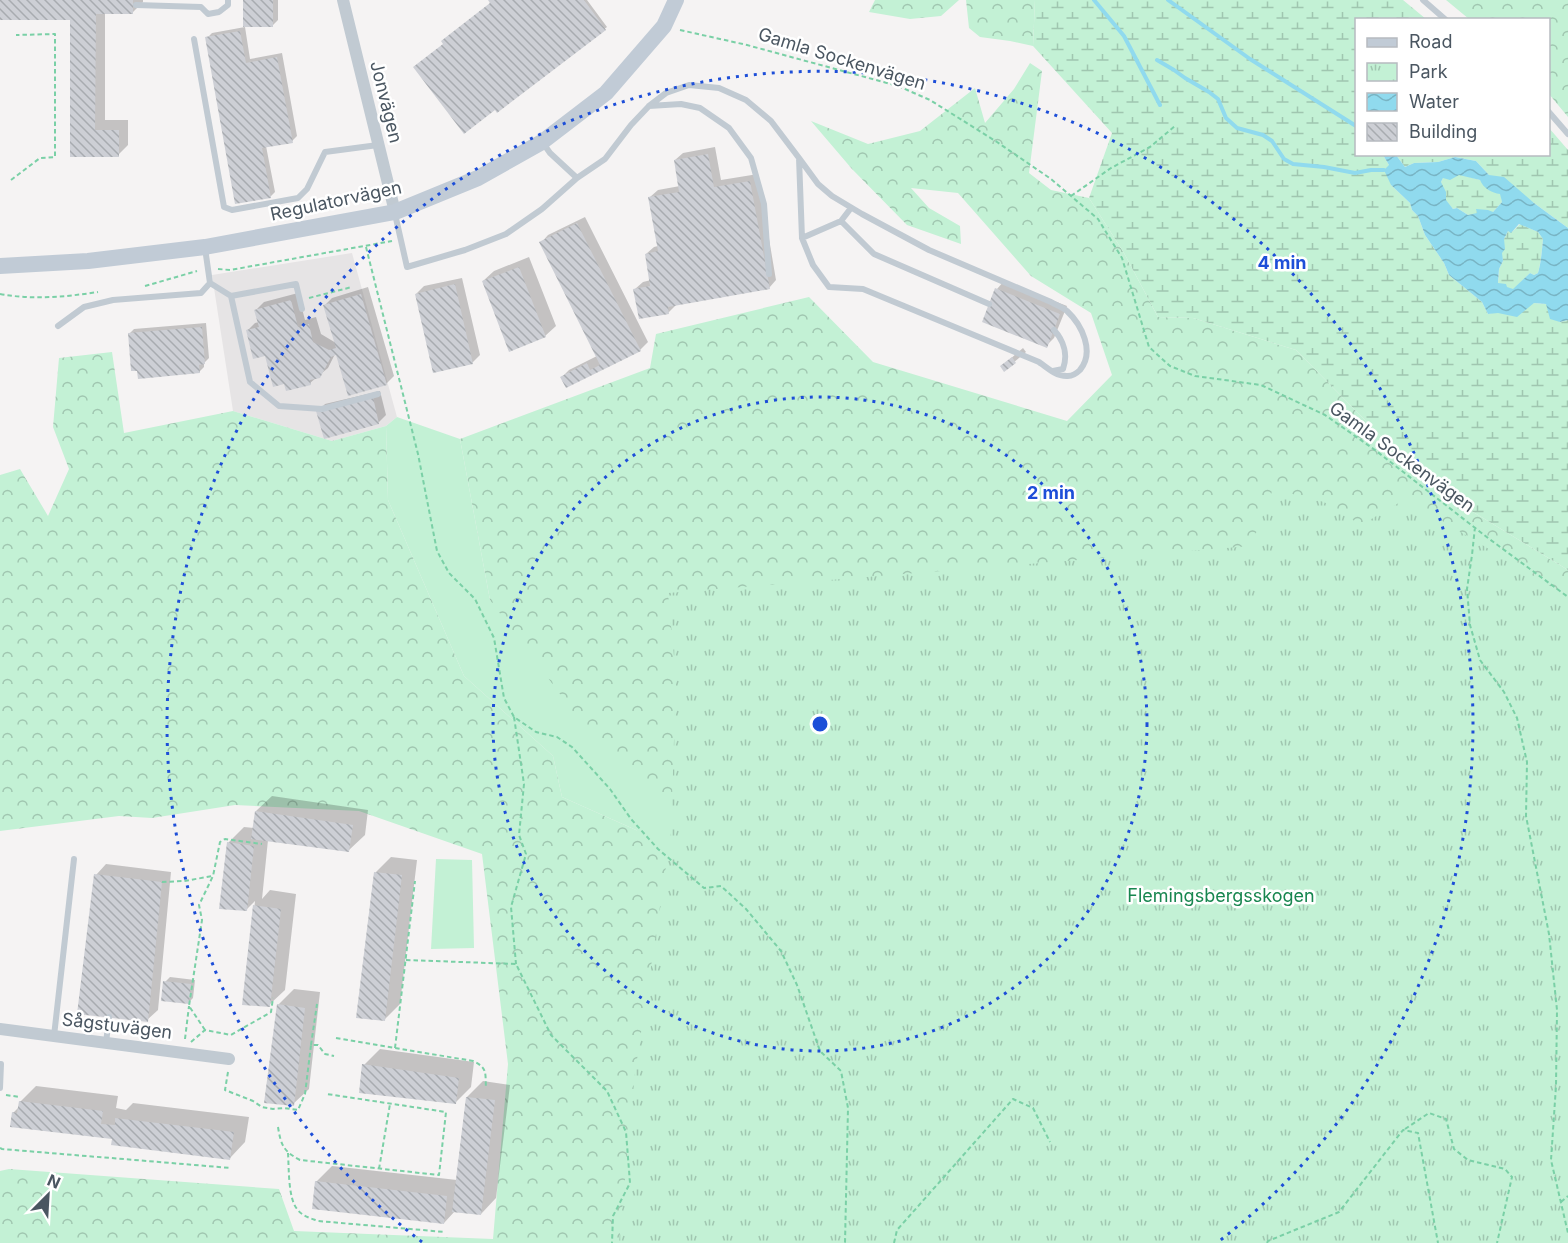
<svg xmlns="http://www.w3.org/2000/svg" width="1568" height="1243" font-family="Inter,sans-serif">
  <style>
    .education { fill: #e6e4e5 }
    .grass { fill: #c3f1d5 }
    .forest { fill: url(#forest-crowns) }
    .wetland { fill: url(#wetland-marsh) }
    .park { fill: url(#park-tufts) }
    .water { fill: url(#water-waves); fill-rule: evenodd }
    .shadow { fill: #0003 }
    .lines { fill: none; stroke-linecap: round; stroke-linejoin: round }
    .stream { stroke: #90daee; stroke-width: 4 }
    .building { fill: url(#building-back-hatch) }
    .path { stroke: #7ad0a6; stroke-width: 2; stroke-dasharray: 4.5 3; stroke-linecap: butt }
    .lane { stroke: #c1cad2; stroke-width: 6 }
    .street { stroke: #c1cad2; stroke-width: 12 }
    .secondary { stroke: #c1cbd6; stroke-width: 16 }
    .ring { fill: none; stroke: #1d4ed8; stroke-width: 3; stroke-dasharray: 3 6 }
    .labels { text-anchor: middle; stroke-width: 5; stroke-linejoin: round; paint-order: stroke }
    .street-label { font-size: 18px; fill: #4a5661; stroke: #fff }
    .park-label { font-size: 18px; fill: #17864f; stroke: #fff }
    .centre { fill: #1d4ed8; stroke: #fff; stroke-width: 3 }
    .ring-label { font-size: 18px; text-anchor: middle; font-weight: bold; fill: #1d4ed8; stroke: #fff; stroke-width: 5; stroke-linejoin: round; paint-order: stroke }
  </style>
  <defs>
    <pattern id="forest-crowns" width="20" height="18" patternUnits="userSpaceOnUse" patternTransform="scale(1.5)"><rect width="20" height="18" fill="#c3f1d5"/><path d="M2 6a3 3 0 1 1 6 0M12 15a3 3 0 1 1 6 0" fill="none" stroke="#a0c6b0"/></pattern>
    <pattern id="wetland-marsh" width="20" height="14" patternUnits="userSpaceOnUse" patternTransform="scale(1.5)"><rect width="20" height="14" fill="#c3f1d5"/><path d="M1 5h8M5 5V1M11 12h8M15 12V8" fill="none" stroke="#a0c6b0"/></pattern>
    <pattern id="park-tufts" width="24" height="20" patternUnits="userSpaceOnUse" patternTransform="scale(1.5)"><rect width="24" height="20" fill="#c3f1d5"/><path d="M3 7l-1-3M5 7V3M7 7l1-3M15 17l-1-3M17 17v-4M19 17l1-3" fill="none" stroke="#a0c6b0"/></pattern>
    <pattern id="water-waves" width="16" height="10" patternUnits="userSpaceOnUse" patternTransform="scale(1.5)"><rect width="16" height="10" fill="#90daee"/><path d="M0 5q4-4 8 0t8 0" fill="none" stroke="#78b4c4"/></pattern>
    <pattern id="building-back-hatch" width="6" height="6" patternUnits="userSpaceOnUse" patternTransform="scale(1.5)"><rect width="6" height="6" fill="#cdcfd5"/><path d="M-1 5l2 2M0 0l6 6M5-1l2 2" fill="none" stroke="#a8abb0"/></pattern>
  </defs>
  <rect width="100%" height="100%" fill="#f5f3f3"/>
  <path class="education" d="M352 253 397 417 386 426 332 441 233 411 212 275Z"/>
  <path class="grass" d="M397 417 460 439 490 600 809 788 875 1243 636 830 562 797 553 756 464 676 388 500 386 426Z
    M436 859 472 860 474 948 431 949Z"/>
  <path class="forest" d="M875 0H959L941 16 910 19 869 12Z
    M966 0H1035L1033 46 1010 41 980 37 969 28Z
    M1446 0H1568V117L1549 94 1548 20 1469 19Z
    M1030 63 1042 71 1029 173 1051 190 1089 198 1124 253 1158 317 1193 318 1296 350 1429 485 1568 570V1243L809 788 660 793 583 725 490 600 460 439 650 368 656 334 809 297 873 362 1067 421 1112 375 1091 313 1031 276 958 193 911 188 929 208 960 226 961 244 907 225 852 169 811 121 868 144 920 131 975 88 985 123 1014 89Z
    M112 352 124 433 233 411 332 441 386 426 388 500 464 676 553 756 562 797 636 830 699 893 845 1243H0V1171L9 1169 279 1189 294 1231 493 1239 508 1064 482 854 359 811 235 805 152 818 119 816 0 831V475L20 469 48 516 69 469 53 427 59 358Z"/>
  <path class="wetland" d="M1035 0H1403L1426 19 1356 20V154L1383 155 1389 165 1391 185 1410 203 1412 210 1418 216 1425 235 1444 263 1449 275 1482 302 1488 314 1534 303 1546 304 1560 322 1568 320V570L1429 485 1296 350 1193 318 1158 317 1124 253 1089 198 1112 133 1033 46Z
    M1549 128 1568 150V228L1534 203 1489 175 1476 161 1455 157 1438 162 1414 163 1405 167 1396 155 1548 154Z
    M1459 174 1480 180 1501 194 1502 202 1493 212 1468 215 1457 208 1453 209 1445 200 1441 182 1443 178Z
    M1520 224 1538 232 1543 239C1542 250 1541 262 1538 273L1534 275 1530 273 1513 290 1498 284 1499 269 1503 261 1501 253 1504 239 1508 231 1512 232Z"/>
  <path class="park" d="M1273 489 1324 502 1361 525 1409 497 1431 514 1568 597V1243H619L635 1073 671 833 676 678 668 593 1251 546Z"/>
  <path class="water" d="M1383 155H1396L1405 167 1414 163 1438 162 1455 157 1476 161 1489 175 1504 177 1534 203 1568 228V320L1560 322 1550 319 1546 304 1534 303 1517 317 1498 313 1488 314 1482 302 1449 275 1444 263 1425 235 1418 216 1412 210 1410 203 1391 185 1384 170 1389 165ZM1459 175 1480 180C1483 188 1492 193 1500 194L1502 202 1493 212 1488 210 1476 209 1477 213 1468 215 1457 208 1453 209 1446 200V192L1441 182 1443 178 1450 180ZM1519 224 1538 232 1543 239C1542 250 1541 263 1538 273L1534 275 1530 273 1513 289 1507 287 1506 284 1498 283 1499 269 1503 261 1502 253 1505 249 1504 239 1508 231 1511 233Z"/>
  <path class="shadow" d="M0 0H143V2L133 12H105V120H128V145L118 155H71L72 19 0 18Z
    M245 0H278V20L273 25Z
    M490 0H587L607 27 497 111 445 44 492 3Z
    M245 27 250 59 282 53 297 136 292 141 266 146 275 192 270 197 207 38 212 33Z
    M715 147 721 180 758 174 776 280 769 288 676 305 668 313 635 289 643 282 651 280 646 254 654 247 658 246 650 197 658 190 680 186 675 160 683 153Z
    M585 217 648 342 640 350 566 386 562 377 569 370 597 356 541 243 548 235Z
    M529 257 556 326 545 336 483 281 494 271Z
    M462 278 480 355 472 363 416 294 424 286Z
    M1004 281 1067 306 1054 338 1046 346 997 289Z
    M368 287 394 376 386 384 335 354 328 368 310 383 285 382 247 331 255 323 259 322 256 310 264 302 298 293 305 320 316 317 321 334 336 343 325 305 332 298Z
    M206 323 209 358 204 363V367L199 372 129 334 134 329Z
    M1023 348 1026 352 1005 370 1002 366Z
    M380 391 386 415 378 423 318 412 325 404Z
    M272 796 368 810 365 835 349 850 268 840 262 899 270 890 296 894 285 990 269 1005 244 1003 255 901 246 910 228 843 244 827 254 828 256 811Z
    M391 857 417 860 400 1004 384 1020 375 873Z
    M106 864 171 872 158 1010 147 1020 96 875Z
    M170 977 195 980 193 998 188 1003 165 982Z
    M294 989 320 992 309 1089 293 1104 278 1005Z
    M380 1049 474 1062 471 1087 455 1103 364 1065Z
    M483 1081 510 1085 496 1198 481 1214 455 1211 444 1223 317 1181 332 1166 457 1180 467 1097Z
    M36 1086 118 1096 116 1108 126 1110 133 1103 249 1117 245 1142 230 1158 113 1138 13 1113 20 1106V1102Z"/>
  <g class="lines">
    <path class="stream" d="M1094 0 1124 36 1160 105
      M1168 0 1250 59 1356 126
      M1157 60 1174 70 1185 78 1209 92 1218 99 1226 118 1237 128 1263 135 1272 141 1284 159 1293 164 1324 167 1355 173 1371 170H1384"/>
  </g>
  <path class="building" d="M0 0H133V14H96L95 130H119V157H70V20H0Z
    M243 0H273V27H243Z
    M488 0H584L606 30 497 113 495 110 464 134 413 67 443 44 441 41 490 3Z
    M240 31 246 63 277 57 293 143 262 148 271 198 235 204 205 37Z
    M708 154 714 187 750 181 770 289 668 307 669 314 639 319 633 289 650 286 645 254 658 251 648 197 679 192 674 160Z
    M577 223 641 351 566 388 560 377 587 363 590 370 600 365 539 242Z
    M519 267 546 337 509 352 482 281Z
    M455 284 473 364 433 373 415 294Z
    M995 288 1060 314 1047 348 982 322Z
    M361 294 387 385 348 396 336 355 331 357 320 378 310 380 311 385 286 391 284 384 273 387 265 356 253 359 246 330 259 327 254 310 291 300 298 327 309 324 313 342 329 350 336 348 323 305Z
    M202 327 205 364 199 365 200 373 138 379 137 371H131L128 333Z
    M1012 357 1016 363 1004 372 1000 366Z
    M373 397 379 424 324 439 316 411Z
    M255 811 353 825 349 852 251 839Z
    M227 842 254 846 247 911 219 909Z
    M374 872 402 875 385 1021 356 1018Z
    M94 874 162 882 148 1022 77 1014Z
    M253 905 281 909 270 1007 242 1005Z
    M163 981 191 984 189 1004 161 1001Z
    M277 1004 305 1008 294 1106 264 1103Z
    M362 1064 459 1078 456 1104 359 1093Z
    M466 1097 495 1100 481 1215 452 1212Z
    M19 1101 103 1111 101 1124 115 1125V1118L234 1132 230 1160 111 1145 112 1139 10 1127 12 1112 17 1113Z
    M315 1181 447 1196 444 1224 312 1209Z"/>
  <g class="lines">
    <path class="path" d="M680 30 747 45 898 86 930 100 997 142 1051 179 1098 219 1122 258 1149 347 1170 366 1195 376 1261 385 1325 415 1375 450 1488 538 1568 597
      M11 180 40 158 55 157V34L16 35
      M1071 196 1111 168 1150 147 1175 126
      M366 247 418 454 437 551 449 573 475 599 494 638 504 698 514 717 536 732 557 737 572 747 610 789 631 819 658 849 704 888 721 886 746 909 781 951 797 985 820 1051 841 1071 848 1108 845 1243
      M218 269 230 270 392 241
      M145 286 197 271
      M0 294C33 300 65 297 98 292
      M309 298 352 287
      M1475 527 1472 555 1467 589 1470 625 1480 660 1504 692 1517 718 1527 762 1526 816 1549 934 1557 1010 1556 1086 1551 1160 1568 1233
      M514 717 524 784 519 835 526 854 511 907 516 964
      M162 882 184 881 213 876
      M406 960 516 964 551 1035 607 1091 626 1132 630 1183 613 1216 612 1243
      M205 1030 189 1006 202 920 199 905 213 876 220 842 225 839 262 844
      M336 1038 473 1061C488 1068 485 1073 486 1088
      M185 1039 189 1006
      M191 1042 205 1030 231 1035 271 1012 273 998
      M311 1045 317 1004
      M395 1048 415 881
      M228 1072 225 1090 253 1101 262 1107 273 1109 284 1108 298 1110 305 1094 311 1045H318L325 1054 334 1056
      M6 1095 20 1097
      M278 1127C281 1145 283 1151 300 1160L439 1175 446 1112 327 1094
      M1405 1129 1429 1113 1446 1119 1454 1149 1468 1160 1505 1169 1512 1177 1497 1243
      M0 1148 2 1149 231 1168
      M288 1153C289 1168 288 1198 297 1209 302 1216 310 1218 318 1221L445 1232
      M379 1169 390 1104
      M1561 1202 1568 1196
      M894 1243 897 1230 1013 1099 1033 1108 1050 1142
      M1267 1243 1268 1241 1339 1212 1403 1130 1418 1133 1438 1243"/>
    <path class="lane" d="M1423 0 1446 20
      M136 5 201 7 208 14 219 12 228 5V0
      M194 39 224 207 232 210 298 198 307 189 325 152 378 145
      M649 106 681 104 700 108 729 128 751 158 764 204 769 274
      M1548 111 1568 134
      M799 158 818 184 832 196 862 214 929 250 1051 302C1056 305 1062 307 1067 311 1082 325 1095 352 1080 370 1077 373 1072 376 1068 376 1057 377 1047 368 1039 362L863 289 829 287 813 265 802 238Z
      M577 178 605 159 631 125 649 106 666 93 689 85 719 88 746 100 771 121 799 158
      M395 214 407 267 465 250 506 234 542 209 577 178 550 153 543 143
      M841 221 874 254 989 304
      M802 238 841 221 851 208
      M205 248 210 283
      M231 296 250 382 279 406 322 409 378 394
      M58 326 84 307 113 300 201 293 210 283 231 296 296 284 302 309
      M1053 371 1063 369C1068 355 1064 341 1054 330
      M54 1036 74 859
      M106 1043 109 1017
      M0 1088 1 1064"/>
    <path class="street" d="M343 0 395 212
      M0 1029 229 1059"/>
    <path class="secondary" d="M0 266 88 261 205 247 395 212 478 178 542 142 606 93 664 26 676 0"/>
  </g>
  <g class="ring">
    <circle cx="820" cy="724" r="327"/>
    <path d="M422 1242A653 653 0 1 1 1218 1242"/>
  </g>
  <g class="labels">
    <g class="street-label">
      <text transform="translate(842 59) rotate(17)" y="6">Gamla Sockenvägen</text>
      <text transform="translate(386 102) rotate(76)" y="6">Jonvägen</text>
      <text transform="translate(336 201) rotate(-12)" y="6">Regulatorvägen</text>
      <text transform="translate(1402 457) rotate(36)" y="6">Gamla Sockenvägen</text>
      <text transform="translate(117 1026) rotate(7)" y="6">Sågstuvägen</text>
    </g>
    <g class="park-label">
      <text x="1221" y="902">Flemingsbergsskogen</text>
    </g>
  </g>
  <circle cx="820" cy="724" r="9" class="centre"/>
  <g class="ring-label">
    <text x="1282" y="269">4 min</text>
    <text x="1051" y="499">2 min</text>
  </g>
  <rect x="1355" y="18" width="195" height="138" fill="#ffffff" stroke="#b7bbc0" stroke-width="1.5"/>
  <rect x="1367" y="38" width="30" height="9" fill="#c1cbd6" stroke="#b7bbc0" stroke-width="1.5"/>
  <text x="1409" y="48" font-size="18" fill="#4a5661">Road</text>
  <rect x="1367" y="63" width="30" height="18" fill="url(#park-tufts)" stroke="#b7bbc0" stroke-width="1.5"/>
  <text x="1409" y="78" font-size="18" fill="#4a5661">Park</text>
  <rect x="1367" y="93" width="30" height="18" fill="url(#water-waves)" stroke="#b7bbc0" stroke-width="1.5"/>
  <text x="1409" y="108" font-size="18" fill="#4a5661">Water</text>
  <rect x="1367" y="123" width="30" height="18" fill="url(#building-back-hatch)" stroke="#b7bbc0" stroke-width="1.5"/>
  <text x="1409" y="138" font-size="18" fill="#4a5661">Building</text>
  <g transform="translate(48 1195) rotate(24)" stroke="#ffffff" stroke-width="4.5" paint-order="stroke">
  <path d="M0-4.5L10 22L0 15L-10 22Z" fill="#4a5661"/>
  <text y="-9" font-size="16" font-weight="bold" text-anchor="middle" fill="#4a5661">N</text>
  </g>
</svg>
